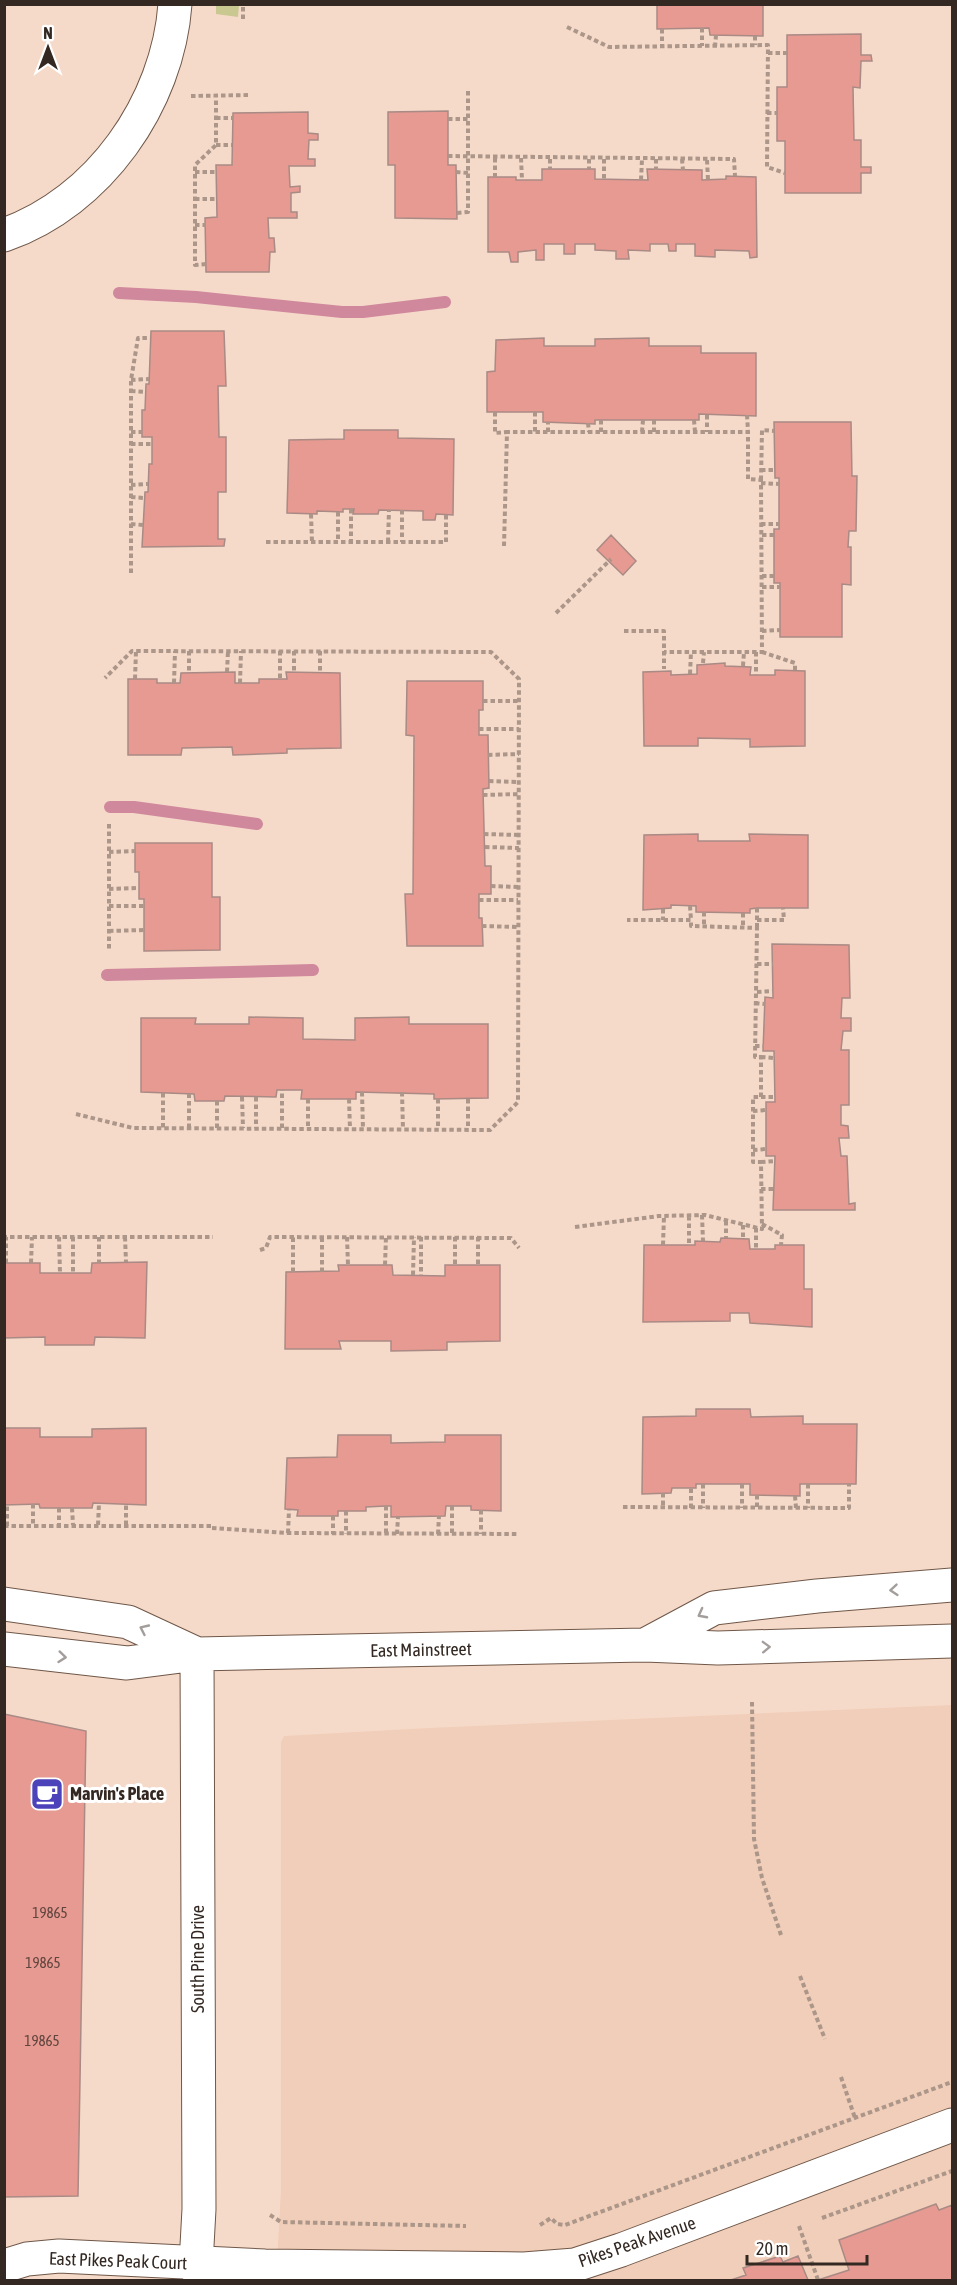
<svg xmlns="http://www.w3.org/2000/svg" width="957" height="2285" font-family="'Asap Condensed',sans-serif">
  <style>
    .built { fill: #f1ceb9 }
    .green { fill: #c9c890 }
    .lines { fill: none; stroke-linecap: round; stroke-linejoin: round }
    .stream { stroke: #d0889d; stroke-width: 12 }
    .building { fill: #e69a91; stroke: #a98a85; stroke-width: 1.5 }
    .minor-casing { stroke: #6f5748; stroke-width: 35 }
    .major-casing { stroke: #6f5748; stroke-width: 35 }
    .path { stroke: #ab9689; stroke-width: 4; stroke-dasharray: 4.5 3; stroke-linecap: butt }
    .minor { stroke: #fff; stroke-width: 33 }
    .major { stroke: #fff; stroke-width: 33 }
    .oneway { stroke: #a39e9c }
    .labels { text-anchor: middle; stroke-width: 6; stroke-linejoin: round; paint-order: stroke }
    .number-label { font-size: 15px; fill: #60443e }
    .street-label { font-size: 18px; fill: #332822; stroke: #fff }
    .poi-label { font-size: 18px; font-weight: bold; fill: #332822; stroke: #fff; text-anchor: start }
  </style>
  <rect width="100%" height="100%" fill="#f6dac9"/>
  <path class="built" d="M952 1705V2280H276L281 2190V1742L284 1736 429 1728Z"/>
  <path class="green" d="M216 5H239L238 17 216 14Z"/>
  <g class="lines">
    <path class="stream" d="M119 293 196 297 342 312H363L445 302
      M110 807H134L257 824
      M107 975 313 970"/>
  </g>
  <path class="building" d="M657 4H763V36L710 35 709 28 657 29Z
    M861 34V55H871L872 61H861L860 88 853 87 854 140H861V167H871V173H861V193H785V141H777V87H787V35Z
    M448 111V165H456L457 219 395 218V165H388V112Z
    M308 112V133L318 134V140H309L308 159H315V166H289L290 187 300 186V192L291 193V212H297V218H268L269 238H274L275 252H270L269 272H206L205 218 217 217 216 165H232L233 113Z
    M542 169H595V179L648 180 647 169 702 170V180L726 179V176L756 177 757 257 750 258 749 251 715 250V257L695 256V244H676V251H669L668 244H650V251L628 250 629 259H616V251L595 250V244H575V254H564V244H544V260H536V250L518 252V262H511L509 252H488V177H516V180H542Z
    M151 331H224L226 386H218L219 437H226V492H218V539H225L224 546 142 547 145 492H148L149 464H152V437H142V410H145L146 384H149Z
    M544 338V346H595V339L649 338V346H701V353H756V416L699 414V420H595V424L543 422V412H487V372L495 371 496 340Z
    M774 422H851L852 476H857L856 531H849L848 547H851V585L842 584V637H780V583H774V529H779V478H775Z
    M344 430H398V438L454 439 453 515 436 514 435 520H423V511L379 510 378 514H353L354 509H343V512L317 511V514L287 513 289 440 344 439Z
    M611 535 636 561 623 575 597 550Z
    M725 663V666L751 667 750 675H775V670L805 671V746L750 747V739L698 738V746H644L643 672 671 671V675L697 674V665Z
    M235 672V683H259V679H287L286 672 340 673 341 748 287 749V753L233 755 232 747 182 748 181 755H128V679H157V683H180L181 673Z
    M407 681H483V710H479V735H488L489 788 483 789 485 866H491V894H479V918H482L483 946H407L405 894H413L414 736 406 735Z
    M698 834V841H750L749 834 808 835V908H757L750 909V913L696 912V906L671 905V908L643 910 644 835Z
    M135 843H212V897H220V950L144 951V899H139V872H135Z
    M772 944 849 945 850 998H842L841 1018H851V1031H843L841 1050H849V1105H841V1125L848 1126 849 1138H839L841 1156H847L849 1204 855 1203V1210H773L775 1156H766V1102H775L774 1051H763L765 997 773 998Z
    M249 1017 303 1018V1039L355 1040V1018L409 1017V1024H488V1098L434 1099V1094L356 1092V1099H301L302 1090H277L276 1097 225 1096 224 1101H195L194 1094 141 1092V1018H196L195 1024H249Z
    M721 1238 749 1239 750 1249H775V1245H804V1289H812V1327L750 1323 749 1313H730V1321L643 1322 644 1245H695V1241L720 1242Z
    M147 1262 145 1338 95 1337 94 1345H45V1337L4 1338V1263H40V1273H91L92 1263Z
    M338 1265H392L393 1275 445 1276V1265H500V1341L447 1342V1350L391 1351V1341H339L341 1349H285L286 1272 339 1271Z
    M696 1409H750L751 1417 803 1416V1424H857L856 1484H800V1496L750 1495V1484H696V1488H672L671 1493 642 1494 643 1417 696 1416Z
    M4 1428H40V1437H92V1429L146 1428V1505L93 1503 92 1508H40L39 1504 4 1505Z
    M338 1435H391V1443L445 1442V1435H501V1511L471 1510V1506H446L445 1516 391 1517V1506H386L366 1507V1511H338V1516H297L298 1510 285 1509 287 1458 337 1457Z
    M4 1714 86 1731 78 2196 4 2197Z
    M936 2204 939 2210 952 2205V2280H818L849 2270 839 2240Z
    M780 2256 783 2262 798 2256 808 2280H731L746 2275 743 2268Z"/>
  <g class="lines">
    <defs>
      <path id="minor" d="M4 235C99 202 168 103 175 4
        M4 2266 27 2259 59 2256 265 2266 524 2269 575 2265 621 2250 952 2125"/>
      <path id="major" d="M4 1604 128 1622 197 1654
        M645 1645 714 1608 817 1596 952 1585
        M4 1649 127 1663 197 1654 645 1645 718 1648 952 1641
        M197 1654 199 2209 196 2264 201 2280"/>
    </defs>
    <use href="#minor" class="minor-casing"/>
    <use href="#major" class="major-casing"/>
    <path class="path" d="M243 19V4
      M567 27 609 47 768 45 767 167 785 173
      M702 28V46
      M662 29V46
      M755 36V45
      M715 47 716 35
      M768 53H787
      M191 96 251 95
      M767 113H777
      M216 118H233
      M448 119H468
      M216 145H232
      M448 156 734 159 735 176
      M495 158V177
      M521 158 522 180
      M550 159V169
      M589 159V169
      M604 159V179
      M656 159V170
      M682 159 683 170
      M707 160 708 180
      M195 172H216
      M456 172 468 173
      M641 180 642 159
      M195 199H217
      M457 213 468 212V90
      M195 225H206
      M206 264 195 265V165L216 145V95
      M131 380 149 379
      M131 391 146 392
      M495 412V433L507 432
      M535 412V432
      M707 415V432
      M747 415 748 432
      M601 420V432
      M654 420V432
      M694 420 695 432
      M588 423 589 432
      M131 432H142
      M548 432V422
      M642 432 643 420
      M131 444H152
      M761 470H775
      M761 480 762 430 774 431
      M761 483 779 484
      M131 485 148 484
      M131 497 144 498
      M351 509V542
      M402 510V542
      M338 512V542
      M311 514 312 542
      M131 524 143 525
      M761 524H779
      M762 535H774
      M266 542H446V514
      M388 542 389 510
      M504 546 507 432H748V479L761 480 762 652H664
      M131 573V380L138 338H150
      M762 576H774
      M762 587H780
      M556 613 611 559
      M624 631H664V669
      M762 631 780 630
      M189 651V673
      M280 651V679
      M294 651V672
      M320 651V673
      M756 652V675
      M762 652 795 663V670
      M703 663 704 652
      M743 666 744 652
      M227 672 228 651
      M690 674 691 652
      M135 679 136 651
      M174 683 175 651
      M240 683 241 651
      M483 701H519
      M479 729H519
      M488 755 519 754
      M489 781 519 782
      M483 795 519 794
      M109 824V951
      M484 834 519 835
      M485 847 519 848
      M109 852 135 851
      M491 886 518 887
      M109 889 139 888
      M479 900H518
      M109 906H144
      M690 906 691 920
      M757 908V928
      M663 909V920
      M704 912V927
      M743 913V928
      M757 920H784L783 908
      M482 926 518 927
      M109 931 144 930
      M757 964H773
      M757 992 773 991
      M755 1003 765 1004
      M755 1046H764
      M761 1057 774 1058
      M362 1092 363 1129
      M402 1092 403 1129
      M163 1093V1128
      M242 1097 243 1128
      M256 1097V1128
      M761 1097H775
      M308 1099V1128
      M349 1099 350 1129
      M438 1099V1129
      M468 1099V1129
      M217 1101V1128
      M753 1111 766 1110
      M76 1114 133 1128 490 1130 518 1102 519 679 491 652 132 651 105 678
      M189 1128V1094
      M282 1128V1090
      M753 1150 766 1149
      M761 1162 775 1161
      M761 1189H774
      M702 1215 703 1241
      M689 1216V1245
      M726 1221V1238
      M762 1224 782 1235 781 1245
      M743 1225V1239
      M575 1227 659 1216 705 1215 762 1229 761 1162H753V1097H761V1057H755L757 928 691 926V920H627
      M756 1228V1249
      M59 1237 60 1273
      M73 1237V1273
      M99 1237V1263
      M125 1237 126 1262
      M347 1237 348 1265
      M421 1237V1275
      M455 1237V1265
      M478 1237V1265
      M663 1245 664 1216
      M260 1250 266 1248 270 1237 511 1238 519 1248
      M6 1263V1237H213
      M31 1263 32 1237
      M385 1265 386 1237
      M293 1272V1237
      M322 1272V1237
      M413 1275 414 1237
      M703 1484V1508
      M742 1484V1508
      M808 1484V1508
      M663 1493V1507
      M757 1495V1508
      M795 1496 796 1508
      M33 1504V1526
      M386 1506V1534
      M452 1506V1534
      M623 1507 849 1508V1484
      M59 1508V1526
      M72 1508 73 1525
      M691 1508V1488
      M481 1510V1534
      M346 1511V1534
      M333 1516V1534
      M98 1525 99 1503
      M126 1525V1504
      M4 1526H212
      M7 1526V1505
      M212 1528 288 1533 519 1534
      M288 1533 289 1510
      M397 1534 398 1517
      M438 1534 439 1516
      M752 1702 754 1839 762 1878 781 1935
      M800 1976 825 2039
      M841 2077 855 2118
      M270 2215 281 2222 466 2226
      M822 2218 952 2171
      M540 2225 551 2218 557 2224 565 2225 952 2082
      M799 2226 818 2280"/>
    <use href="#minor" class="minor"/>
    <use href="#major" class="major"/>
  </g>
  <defs><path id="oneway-chevron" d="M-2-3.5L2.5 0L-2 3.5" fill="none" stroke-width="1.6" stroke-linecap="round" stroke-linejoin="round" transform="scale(1.5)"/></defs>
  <g class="oneway">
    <use href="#oneway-chevron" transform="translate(894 1590) rotate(175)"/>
    <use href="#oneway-chevron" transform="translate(702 1614) rotate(152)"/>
    <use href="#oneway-chevron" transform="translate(144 1629) rotate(-155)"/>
    <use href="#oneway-chevron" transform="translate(766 1647) rotate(-2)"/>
    <use href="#oneway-chevron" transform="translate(62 1657) rotate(6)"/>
  </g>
  <defs>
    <symbol id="cafe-square" viewBox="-11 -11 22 22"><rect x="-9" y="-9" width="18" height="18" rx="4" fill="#4c43ba" stroke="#fff"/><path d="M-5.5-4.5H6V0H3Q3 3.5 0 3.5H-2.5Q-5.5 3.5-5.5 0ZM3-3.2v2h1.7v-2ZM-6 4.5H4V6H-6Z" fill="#fff"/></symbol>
  </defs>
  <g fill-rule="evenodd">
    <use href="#cafe-square" x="28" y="1775" width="38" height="38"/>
  </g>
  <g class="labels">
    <g class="number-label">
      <text x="50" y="1918">19865</text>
      <text x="43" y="1968">19865</text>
      <text x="42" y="2046">19865</text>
    </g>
    <g class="street-label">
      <text transform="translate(421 1650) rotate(-1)" y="6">East Mainstreet</text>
      <text transform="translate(198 1959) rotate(-90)" y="6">South Pine Drive</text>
      <text transform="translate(637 2242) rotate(-19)" y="6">Pikes Peak Avenue</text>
      <text transform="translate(118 2261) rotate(2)" y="6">East Pikes Peak Court</text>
    </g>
    <g class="poi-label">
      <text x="70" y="1800">Marvin's Place</text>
    </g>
  </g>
  <rect width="957" height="2285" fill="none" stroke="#332822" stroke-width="12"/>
  <g transform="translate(48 48)" stroke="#ffffff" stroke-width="4.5" paint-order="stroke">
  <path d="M0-4.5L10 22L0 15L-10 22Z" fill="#332822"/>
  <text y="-9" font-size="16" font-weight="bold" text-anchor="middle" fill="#332822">N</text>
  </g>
  <path d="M747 2255v9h120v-9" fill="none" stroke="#332822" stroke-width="3"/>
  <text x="756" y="2255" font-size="18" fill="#332822" stroke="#ffffff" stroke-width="4.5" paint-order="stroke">20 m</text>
</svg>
